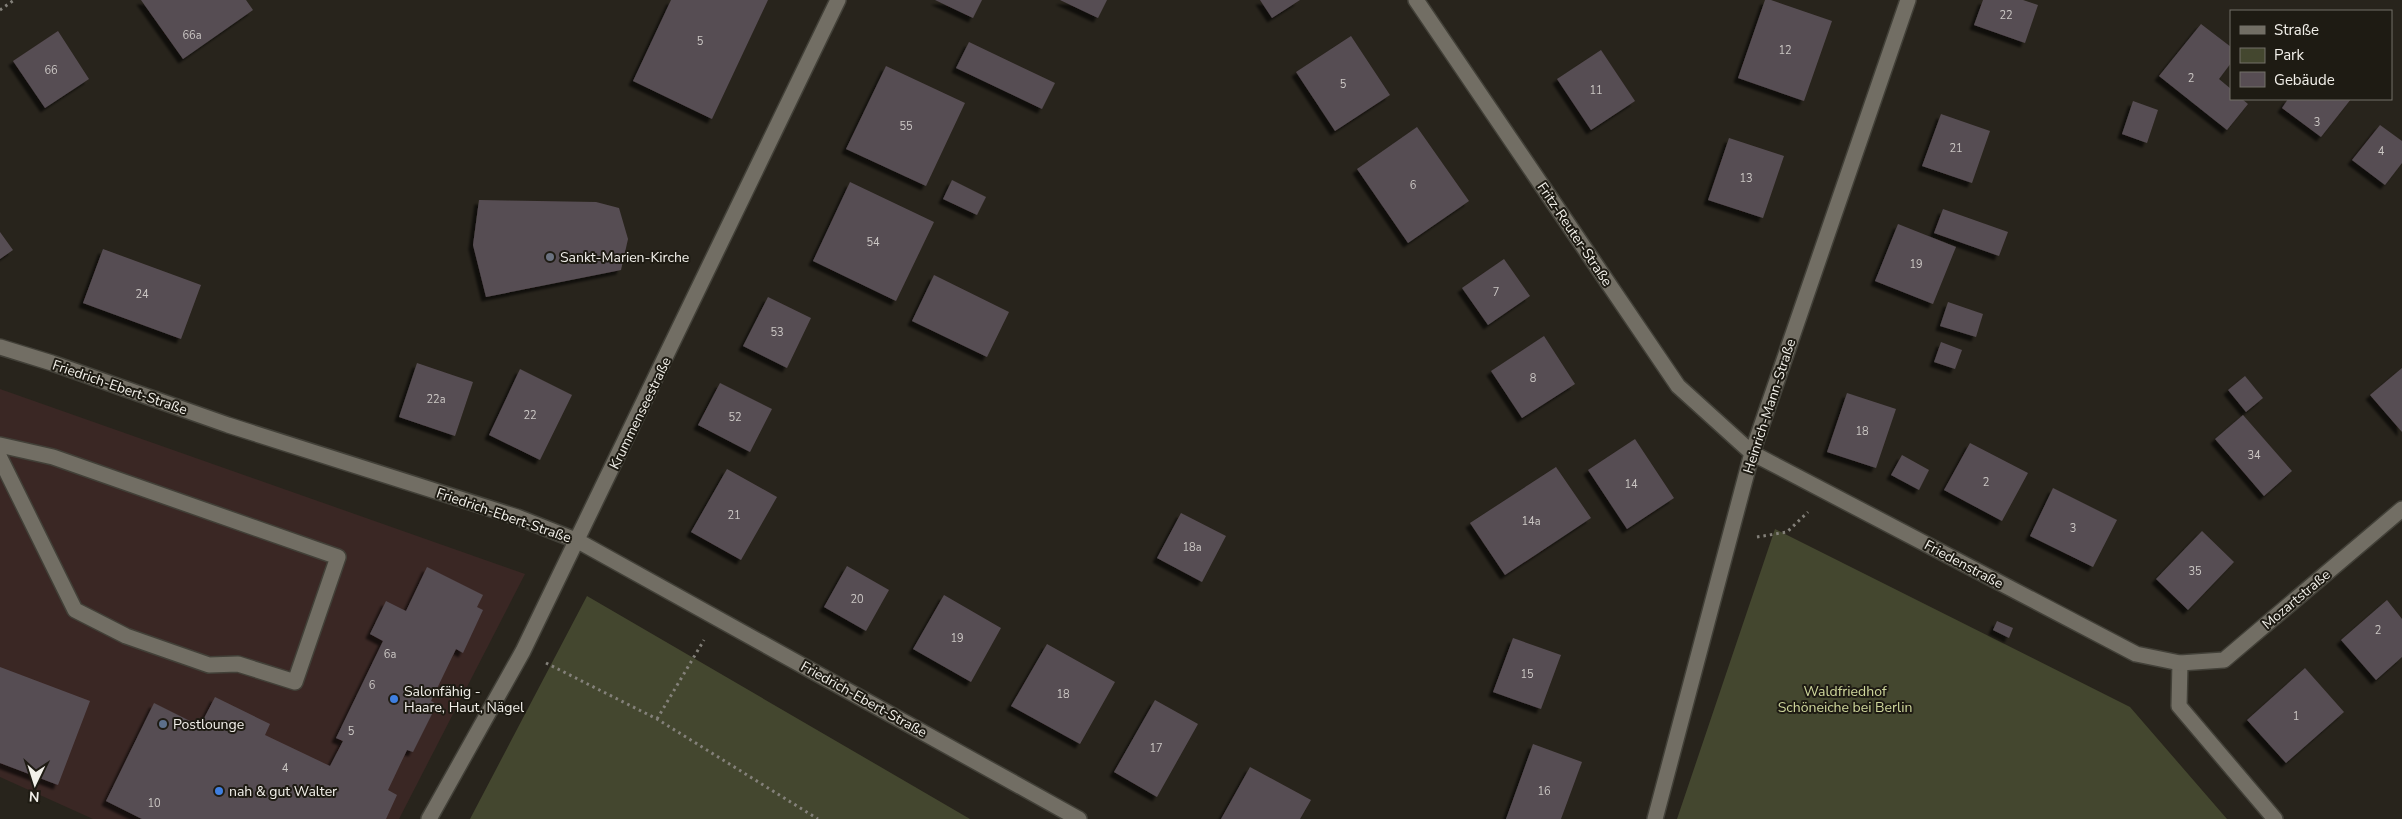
<svg xmlns="http://www.w3.org/2000/svg" width="2402" height="819" font-family="'Nunito Sans',sans-serif">
  <style>
    .commercial { fill: #3a2724 }
    .green { fill: #44472f }
    .building { fill: #574d53; filter: url(#shadow) }
    .lines { fill: none; stroke-linecap: round; stroke-linejoin: round }
    .lane-casing { stroke: #424038; stroke-width: 18 }
    .street-casing { stroke: #424038; stroke-width: 18 }
    .path { stroke: #84817a; stroke-width: 3; stroke-dasharray: 2.5 4; stroke-linecap: butt }
    .lane { stroke: #726e64; stroke-width: 15 }
    .street { stroke: #726e64; stroke-width: 15 }
    .worship-dot { fill: #6b7280; stroke: #1e1b13; stroke-width: 2 }
    .shop-dot { fill: #3f7fe0; stroke: #1e1b13; stroke-width: 2 }
    .service-dot { fill: #5c6f8a; stroke: #1e1b13; stroke-width: 2 }
    .labels { text-anchor: middle; stroke-width: 4; stroke-linejoin: round; paint-order: stroke }
    .number-label { font-size: 11px; fill: #cbc7c4 }
    .street-label { font-size: 14px; fill: #f2f0ea; stroke: #1e1b13 }
    .poi-label { font-size: 14px; fill: #f2f0ea; stroke: #1e1b13; text-anchor: start }
    .park-label { font-size: 14px; fill: #cfd79c; stroke: #1e1b13 }
  </style>
  <defs>
    <filter id="shadow"><feDropShadow dx="-4.5" dy="4.5" stdDeviation="1" flood-color="#0009"/></filter>
  </defs>
  <rect width="100%" height="100%" fill="#28241c"/>
  <path class="commercial" d="M0 389 525 574 399 819H93L0 777Z"/>
  <path class="green" d="M1775 529 2130 707 2227 819H1677Z
    M587 596 970 819H470Z"/>
  <path class="building" d="M141 0H246L253 10 183 59Z
    M671 0H768L712 119 633 81Z
    M935 0H982L973 18Z
    M1060 0H1107L1098 18Z
    M1260 0H1300L1272 18Z
    M1765 0H1771L1832 21 1804 101 1738 78Z
    M1983 0H2023L2038 5 2025 43 1974 25Z
    M2201 24 2231 47V63L2219 79 2231 89V99H2242L2248 104 2227 130 2159 76Z
    M58 31 89 79 45 108 13 61Z
    M1351 36 1390 95 1335 131 1296 72Z
    M969 42 1055 83 1042 109 956 68Z
    M1601 50 1635 101 1591 130 1557 79Z
    M886 66 965 103 926 186 846 149Z
    M2288 99H2351L2321 137 2282 108Z
    M2133 101 2158 110 2147 143 2122 134Z
    M1941 114 1990 131 1972 183 1922 166Z
    M2380 125 2402 141V163L2385 185 2352 160Z
    M1417 127 1469 201 1408 243 1357 169Z
    M1729 138 1784 156 1763 218 1708 200Z
    M952 180 986 197 977 215 943 199Z
    M850 182 934 222 896 301 813 261Z
    M479 200 596 202 619 208 628 239 621 270 486 297 473 245Z
    M1943 209 2008 232 1999 256 1934 233Z
    M1898 224 1956 247 1933 304 1875 281Z
    M0 232 13 250 0 259Z
    M103 249 201 285 181 339 83 303Z
    M1504 259 1530 296 1488 325 1462 288Z
    M934 275 1009 312 987 357 912 321Z
    M768 297 811 318 787 368 743 346Z
    M1948 302 1983 314 1976 337 1940 326Z
    M1544 336 1575 384 1522 418 1491 371Z
    M1941 342 1962 350 1955 369 1934 362Z
    M417 363 473 382 455 436 399 417Z
    M2402 368V432L2370 395Z
    M520 369 572 395 540 460 489 435Z
    M2245 376 2263 398 2246 412 2228 390Z
    M720 383 772 409 750 452 698 425Z
    M1847 393 1896 409 1876 468 1827 452Z
    M2243 415 2292 471 2264 496 2215 439Z
    M1635 439 1674 498 1627 529 1588 470Z
    M1970 443 2028 473 2002 521 1944 490Z
    M1902 455 1929 470 1919 490 1891 475Z
    M1556 467 1591 518 1505 575 1470 523Z
    M727 469 777 497 741 560 691 532Z
    M2053 488 2117 520 2093 567 2030 536Z
    M1181 513 1226 536 1202 582 1157 558Z
    M2202 531 2234 562 2188 610 2156 579Z
    M847 566 889 590 866 631 824 607Z
    M427 567 483 595 477 607 483 610 463 653 456 649 431 701 437 704 413 752 407 750 388 790 397 795 386 819H142L106 801 154 703 200 726 215 697 270 724 265 735 330 766 343 741 336 738 383 641 370 634 386 601 406 611Z
    M944 595 1001 628 971 682 913 649Z
    M2387 600 2402 619V657L2376 680 2341 640Z
    M1997 621 2013 628 2009 638 1993 630Z
    M1513 638 1561 655 1541 709 1493 692Z
    M1047 644 1115 682 1080 744 1011 706Z
    M0 667 90 701 58 785 0 763Z
    M2305 668 2344 712 2286 763 2247 720Z
    M1155 700 1198 724 1157 797 1114 772Z
    M1533 744 1582 762 1561 819H1506Z
    M1250 767 1311 800 1300 819H1221Z"/>
  <g class="lines">
    <defs>
      <path id="lane" d="M0 445 53 457 338 557 295 682 238 664 209 665 126 636 75 610 0 458
        M2180 663 2179 706 2275 819"/>
      <path id="street" d="M1416 0 1678 386 1752 453 2136 654 2180 663 2224 660 2402 509
        M0 347 52 363 228 425 517 517 578 541 1079 819
        M429 819 523 651 838 0
        M1655 819 1752 453 1908 0"/>
    </defs>
    <use href="#lane" class="lane-casing"/>
    <use href="#street" class="street-casing"/>
    <path class="path" d="M0 10 14 0
      M1757 537 1787 532 1808 512
      M546 663 657 719 818 819
      M657 719 704 640"/>
    <use href="#lane" class="lane"/>
    <use href="#street" class="street"/>
  </g>
  <circle class="worship-dot" cx="550" cy="257" r="5"/>
  <g class="shop-dot">
    <circle cx="394" cy="699" r="5"/>
    <circle cx="219" cy="791" r="5"/>
  </g>
  <circle class="service-dot" cx="163" cy="724" r="5"/>
  <g class="labels">
    <g class="number-label">
      <text x="2006" y="19">22</text>
      <text x="192" y="39">66a</text>
      <text x="700" y="45">5</text>
      <text x="1785" y="54">12</text>
      <text x="51" y="74">66</text>
      <text x="2191" y="82">2</text>
      <text x="1343" y="88">5</text>
      <text x="1596" y="94">11</text>
      <text x="2317" y="126">3</text>
      <text x="906" y="130">55</text>
      <text x="1956" y="152">21</text>
      <text x="2381" y="155">4</text>
      <text x="1746" y="182">13</text>
      <text x="1413" y="189">6</text>
      <text x="873" y="246">54</text>
      <text x="1916" y="268">19</text>
      <text x="1496" y="296">7</text>
      <text x="142" y="298">24</text>
      <text x="777" y="336">53</text>
      <text x="1533" y="382">8</text>
      <text x="436" y="403">22a</text>
      <text x="530" y="419">22</text>
      <text x="735" y="421">52</text>
      <text x="1862" y="435">18</text>
      <text x="2254" y="459">34</text>
      <text x="1986" y="486">2</text>
      <text x="1631" y="488">14</text>
      <text x="734" y="519">21</text>
      <text x="1531" y="525">14a</text>
      <text x="2073" y="532">3</text>
      <text x="1192" y="551">18a</text>
      <text x="2195" y="575">35</text>
      <text x="857" y="603">20</text>
      <text x="2378" y="634">2</text>
      <text x="957" y="642">19</text>
      <text x="390" y="658">6a</text>
      <text x="1527" y="678">15</text>
      <text x="372" y="689">6</text>
      <text x="1063" y="698">18</text>
      <text x="2296" y="720">1</text>
      <text x="351" y="735">5</text>
      <text x="1156" y="752">17</text>
      <text x="285" y="772">4</text>
      <text x="1544" y="795">16</text>
      <text x="154" y="807">10</text>
    </g>
    <g class="street-label">
      <text transform="translate(1575 234) rotate(56)" y="5">Fritz-Reuter-Straße</text>
      <text transform="translate(120 387) rotate(19)" y="5">Friedrich-Ebert-Straße</text>
      <text transform="translate(1769 406) rotate(-72)" y="5">Heinrich-Mann-Straße</text>
      <text transform="translate(640 413) rotate(-64)" y="5">Krummenseestraße</text>
      <text transform="translate(504 515) rotate(19)" y="5">Friedrich-Ebert-Straße</text>
      <text transform="translate(1964 564) rotate(28)" y="5">Friedenstraße</text>
      <text transform="translate(2296 599) rotate(-40)" y="5">Mozartstraße</text>
      <text transform="translate(864 699) rotate(29)" y="5">Friedrich-Ebert-Straße</text>
    </g>
    <g class="poi-label">
      <text x="560" y="262">Sankt-Marien-Kirche</text>
      <text x="404" y="696">Salonfähig -<tspan x="404" dy="16">Haare, Haut, Nägel</tspan></text>
      <text x="173" y="729">Postlounge</text>
      <text x="229" y="796">nah &amp; gut Walter</text>
    </g>
    <g class="park-label">
      <text x="1845" y="696">Waldfriedhof<tspan x="1845" dy="16">Schöneiche bei Berlin</tspan></text>
    </g>
  </g>
  <rect x="2230" y="10" width="162" height="90" fill="#1e1b13" stroke="#737069"/>
  <rect x="2240" y="26" width="25" height="8" fill="#726e64" stroke="#737069"/>
  <text x="2274" y="35" font-size="15" fill="#f2f0ea">Straße</text>
  <rect x="2240" y="48" width="25" height="15" fill="#44472f" stroke="#737069"/>
  <text x="2274" y="60" font-size="15" fill="#f2f0ea">Park</text>
  <rect x="2240" y="72" width="25" height="15" fill="#574d53" stroke="#737069"/>
  <text x="2274" y="85" font-size="15" fill="#f2f0ea">Gebäude</text>
  <g transform="translate(35 784) rotate(184)" stroke="#1e1b13" stroke-width="4" paint-order="stroke">
  <path d="M0-4L9 19L0 12L-9 19Z" fill="#f2f0ea"/>
  <text y="-8" font-size="14" font-weight="bold" text-anchor="middle" fill="#f2f0ea">N</text>
  </g>
</svg>
